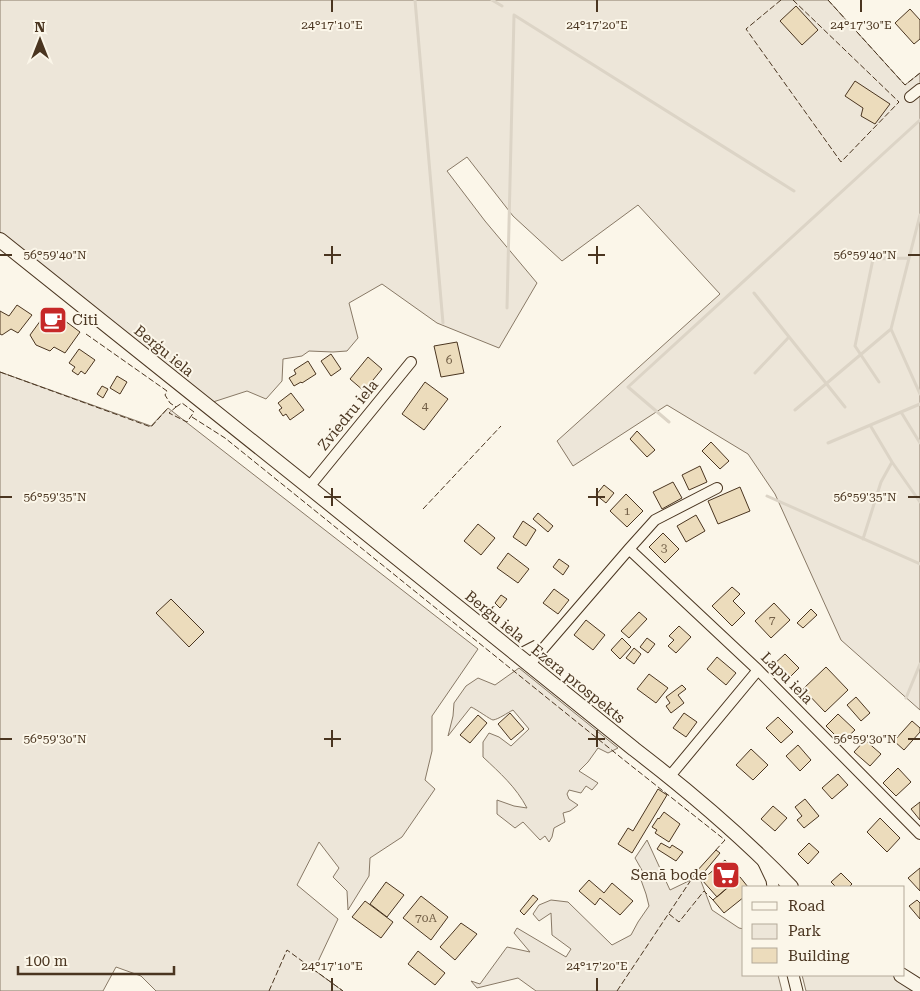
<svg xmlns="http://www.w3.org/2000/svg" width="920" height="991" font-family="'Roboto Serif',serif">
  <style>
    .green { fill: #ede6d9; stroke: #887966 }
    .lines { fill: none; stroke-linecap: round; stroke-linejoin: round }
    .stream { stroke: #dcd4c6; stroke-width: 3 }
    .building { fill: #ecdcbc; stroke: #4a3520 }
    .minor-casing { stroke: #4a3520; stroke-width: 12 }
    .tertiary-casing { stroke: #4a3520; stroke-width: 13 }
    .secondary-casing { stroke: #4a3520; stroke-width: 16 }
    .minor { stroke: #fbf6e9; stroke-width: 10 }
    .tertiary { stroke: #fbf6e9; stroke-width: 11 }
    .secondary { stroke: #fbf6e9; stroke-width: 14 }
    .fence { stroke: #4a3520; stroke-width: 1; stroke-dasharray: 6 2.5; stroke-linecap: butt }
    .ticks { fill: none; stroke: #4a3520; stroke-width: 2 }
    .labels { text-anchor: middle; stroke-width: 4; stroke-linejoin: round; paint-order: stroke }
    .number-label { font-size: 12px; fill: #725f47 }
    .poi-label { font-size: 15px; fill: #4a3520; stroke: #fbf6e9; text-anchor: start }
    .street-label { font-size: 15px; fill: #4a3520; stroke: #fbf6e9 }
    .ticks-label { font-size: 12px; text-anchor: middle; fill: #4a3520; stroke: #fbf6e9; stroke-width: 4; stroke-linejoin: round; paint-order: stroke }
  </style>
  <rect width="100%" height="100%" fill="#fbf6e9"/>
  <path class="green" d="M0 0H828L905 85 920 73V710L841 640 775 494 748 454 667 405 573 466 557 441 720 294 638 205 562 261 513 216 467 157 447 171 485 221 537 283 499 348 437 323 382 284 349 303 358 338 347 351 333 352 309 351 302 356 283 359 282 381 266 399 247 391 213 402 0 232Z
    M0 372 151 426 168 408 478 649 432 716V751L425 780 435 789 402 837 370 858 369 876 348 910 347 891 333 877 339 868 319 842 297 885 338 919 314 970 343 991H156L141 976 116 967 103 991H0Z
    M519 668 618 748 608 753 598 748 588 762 579 771 598 783 592 790 586 786 581 793 569 790 567 794 569 799 578 805 570 811 563 813 565 822 554 828 552 837 549 842 545 836 540 840 523 822 515 828 497 814V800L514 806 527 808C516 787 500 773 483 757V742L489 733 499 737 511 746 529 729 513 710C507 713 499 719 493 720 491 720 476 709 471 707L448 736 453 716 454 703 466 686 478 678 495 685Z
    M647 840 670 890 699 876 712 910 739 928 744 929V975H778L782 991H536L518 978 477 988 471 981 480 984 507 947 530 952 514 933 517 928 566 957 571 949 552 935 551 913 539 921 533 914 539 905 551 900 568 902 612 945 631 935 638 922 649 906 646 894 641 880 643 872 635 858Z
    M802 975H894L919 991H806Z"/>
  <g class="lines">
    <path class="stream" d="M415 0 443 323
      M492 0 502 6
      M754 293 845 407
      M507 308 514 15 794 191
      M891 329 920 394
      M755 373 789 337
      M879 382 855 346 873 259 909 258
      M795 410 891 329 920 215
      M901 412 920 443
      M669 422 628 387 920 120
      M870 425 892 462 920 502
      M828 443 920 404
      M767 496 920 564
      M863 539 881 482 892 462
      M906 698 920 664"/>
  </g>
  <path class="building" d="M796 6 818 30 802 45 780 21Z
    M910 9 920 20V39L914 44 895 23Z
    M855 81 890 104 875 124 861 116 863 108 845 96Z
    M17 305 32 315 18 333 11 329 2 335 0 334V311L9 316Z
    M49 309 80 332 65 353 54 347 50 351 36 345 30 335Z
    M457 342 464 373 441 377 434 346Z
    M79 349 95 360 85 374 81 371 78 375 72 371 75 367 69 363Z
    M331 354 341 369 331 376 321 361Z
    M368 357 382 369 364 391 350 379Z
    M308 361 316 374 302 383 301 382 294 386 289 378 296 374 294 370Z
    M117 376 127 382 120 394 110 388Z
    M425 382 448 399 424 430 402 414Z
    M102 386 108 389 103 398 97 394Z
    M291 393 304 410 290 420 286 414 283 416 279 410 282 408 278 403Z
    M637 431 655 450 647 457 630 439Z
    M711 442 729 461 720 469 702 451Z
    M700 466 707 482 689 490 682 475Z
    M673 482 682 498 662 509 653 492Z
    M604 485 614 493 606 503 596 495Z
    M740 487 750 511 718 524 708 501Z
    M626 494 643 511 627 527 610 511Z
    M538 513 553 526 548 532 533 519Z
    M696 515 705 531 686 542 677 526Z
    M523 521 536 530 526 546 513 537Z
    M478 524 495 538 481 555 464 541Z
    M663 533 679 549 665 563 649 547Z
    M508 553 529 569 518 583 497 568Z
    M559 559 569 566 563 575 553 567Z
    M732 587 740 594 733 601 745 613 732 626 712 606Z
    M554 589 569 600 558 614 543 603Z
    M501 595 507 599 500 608 495 603Z
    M171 599 204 632 189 647 156 613Z
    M774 603 790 620 771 638 755 621Z
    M811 609 817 615 803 628 797 623Z
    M639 612 647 619 629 638 621 631Z
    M586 620 605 635 593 650 574 635Z
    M679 626 691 637 676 653 668 646 674 640 669 636Z
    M622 638 631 647 620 659 611 650Z
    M647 638 655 644 648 653 640 647Z
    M634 648 641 654 634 664 626 658Z
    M785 654 799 668 786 681 772 666Z
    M717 657 736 673 726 685 707 669Z
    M826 667 848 690 825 712 803 689Z
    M649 674 668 688 656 703 637 689Z
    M682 685 686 689 678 695 684 703 671 713 666 706 670 703 666 697Z
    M856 697 870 713 861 721 847 705Z
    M510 713 524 729 511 740 498 724Z
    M684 713 697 722 686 737 673 728Z
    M838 714 855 730 842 742 826 726Z
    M478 715 487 723 470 743 460 735Z
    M778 717 793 732 781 743 766 728Z
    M912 721 920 728V732L904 750 894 741Z
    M865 740 881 754 870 766 854 752Z
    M798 745 811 760 800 771 786 756Z
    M751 749 768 765 753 780 736 765Z
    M898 768 911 782 896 796 883 783Z
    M838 774 848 785 832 799 822 788Z
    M658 789 667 795 632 853 618 844 628 828 633 831Z
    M805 799 819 816 804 828 797 820 802 816 795 807Z
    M920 802V820L911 809Z
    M773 806 787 818 775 831 761 819Z
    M664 812 680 824 669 842 655 833 657 830 652 827 658 818 659 819Z
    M880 818 900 838 887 852 867 832Z
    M661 843 670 848 672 845 683 852 676 861 657 849Z
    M809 843 819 852 808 864 798 854Z
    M716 850 720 853 701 876 696 872Z
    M725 860 730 866 733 863 738 868 734 871 740 877 717 897 702 880Z
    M920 868V891L908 878Z
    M841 873 852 884 849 887H836L831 882Z
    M740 877 748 887H744V897L724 913 713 900Z
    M589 880 604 893 612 883 633 901 620 915 600 898 595 905 579 891Z
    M386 882 404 895 387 917 370 904Z
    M533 895 538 899 524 915 520 911Z
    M421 896 448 917 431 940 403 918Z
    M917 900 920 903V919L909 906Z
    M365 901 393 922 381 938 352 917Z
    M461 923 477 934 455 960 440 947Z
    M418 951 445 973 435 985 408 964Z"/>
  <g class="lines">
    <defs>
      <path id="minor" d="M910 97 920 89
        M309 487 411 362
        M629 549 758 670 920 834
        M529 665 629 549 655 520 717 488
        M670 776 758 670"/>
      <path id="tertiary" d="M763 861 772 880 773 887
        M793 975 797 991"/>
      <path id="secondary" d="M0 240 309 487 634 749C690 792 742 836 791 887
        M901 975 920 987"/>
    </defs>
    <use href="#minor" class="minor-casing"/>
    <use href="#tertiary" class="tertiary-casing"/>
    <use href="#secondary" class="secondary-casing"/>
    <use href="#minor" class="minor"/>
    <use href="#tertiary" class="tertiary"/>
    <use href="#secondary" class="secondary"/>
    <path class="fence" d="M781 0 746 29 841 162 899 102 793 0
      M828 0 905 85 920 73
      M86 334 167 391 165 395 170 403 176 407 169 413 187 422 194 412 182 403 176 407
      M0 372 151 427 168 408
      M192 417 225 438 624 760 725 840 714 852
      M423 509 501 426
      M669 914 679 922 704 891 713 900
      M269 991 287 950 343 991
      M617 991 697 871"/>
  </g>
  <path class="ticks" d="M332 0V12M597 0V12M861 0V12M332 246V264M597 246V264M0 255H12M324 255H341M588 255H605M908 255H920M332 488V506M597 488V506M0 497H12M324 497H341M588 497H605M908 497H920M332 730V747M597 730V747M0 739H12M324 739H341M588 739H605M908 739H920M332 978V991M597 978V991"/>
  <defs>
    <symbol id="cafe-square" viewBox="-11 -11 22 22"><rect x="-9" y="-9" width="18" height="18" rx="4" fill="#c62828" stroke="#fbf6e9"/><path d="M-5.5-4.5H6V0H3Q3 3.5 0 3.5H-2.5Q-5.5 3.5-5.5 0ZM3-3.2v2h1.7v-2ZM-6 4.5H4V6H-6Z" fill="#fff"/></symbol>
    <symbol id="supermarket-square" viewBox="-11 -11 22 22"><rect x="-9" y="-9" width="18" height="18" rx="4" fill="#c62828" stroke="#fbf6e9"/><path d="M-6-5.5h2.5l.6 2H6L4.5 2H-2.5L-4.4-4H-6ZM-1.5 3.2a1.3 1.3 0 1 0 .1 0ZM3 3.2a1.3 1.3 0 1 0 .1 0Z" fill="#fff"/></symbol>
  </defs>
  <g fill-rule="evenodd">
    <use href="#cafe-square" x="37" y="304" width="32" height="32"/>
    <use href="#supermarket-square" x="710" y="859" width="32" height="32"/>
  </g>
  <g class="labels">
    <g class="number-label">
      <text x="449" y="364">6</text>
      <text x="425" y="410">4</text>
      <text x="627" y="515">1</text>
      <text x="664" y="552">3</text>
      <text x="772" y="624">7</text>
      <text x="426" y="922">70A</text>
    </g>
    <g class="poi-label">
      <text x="72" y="325">Citi</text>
      <text x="707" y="880" text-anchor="end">Senā bode</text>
    </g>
    <g class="street-label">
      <text transform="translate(164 351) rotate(39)" y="5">Berģu iela</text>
      <text transform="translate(348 415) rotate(-51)" y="5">Zviedru iela</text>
      <text transform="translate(545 657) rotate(39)" y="5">Berģu iela / Ezera prospekts</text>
      <text transform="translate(787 678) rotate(45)" y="5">Lapu iela</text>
    </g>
  </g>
  <g class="ticks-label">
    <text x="332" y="29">24°17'10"E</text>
    <text x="597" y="29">24°17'20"E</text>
    <text x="861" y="29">24°17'30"E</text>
    <text x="55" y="259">56°59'40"N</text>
    <text x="865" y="259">56°59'40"N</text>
    <text x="55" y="501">56°59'35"N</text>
    <text x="865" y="501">56°59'35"N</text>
    <text x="55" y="743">56°59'30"N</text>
    <text x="865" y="743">56°59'30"N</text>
    <text x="332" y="970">24°17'10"E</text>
    <text x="597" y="970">24°17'20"E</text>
  </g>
  <rect x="742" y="886" width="162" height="90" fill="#fbf6e9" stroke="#b4a999"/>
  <rect x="752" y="902" width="25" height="8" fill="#fbf6e9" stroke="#b4a999"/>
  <text x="788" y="911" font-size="15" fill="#4a3520">Road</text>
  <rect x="752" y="924" width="25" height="15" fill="#ede6d9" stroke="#b4a999"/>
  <text x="788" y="936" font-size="15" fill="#4a3520">Park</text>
  <rect x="752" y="948" width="25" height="15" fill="#ecdcbc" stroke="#b4a999"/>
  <text x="788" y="961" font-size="15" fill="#4a3520">Building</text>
  <g transform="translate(40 40)" stroke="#fbf6e9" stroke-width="4" paint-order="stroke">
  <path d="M0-4L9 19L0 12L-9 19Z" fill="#4a3520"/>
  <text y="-8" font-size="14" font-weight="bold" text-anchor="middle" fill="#4a3520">N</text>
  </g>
  <path d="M18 966v8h156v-8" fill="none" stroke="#4a3520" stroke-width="2.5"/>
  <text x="25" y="966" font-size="15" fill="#4a3520" stroke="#fbf6e9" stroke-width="4" paint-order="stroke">100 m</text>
</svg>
